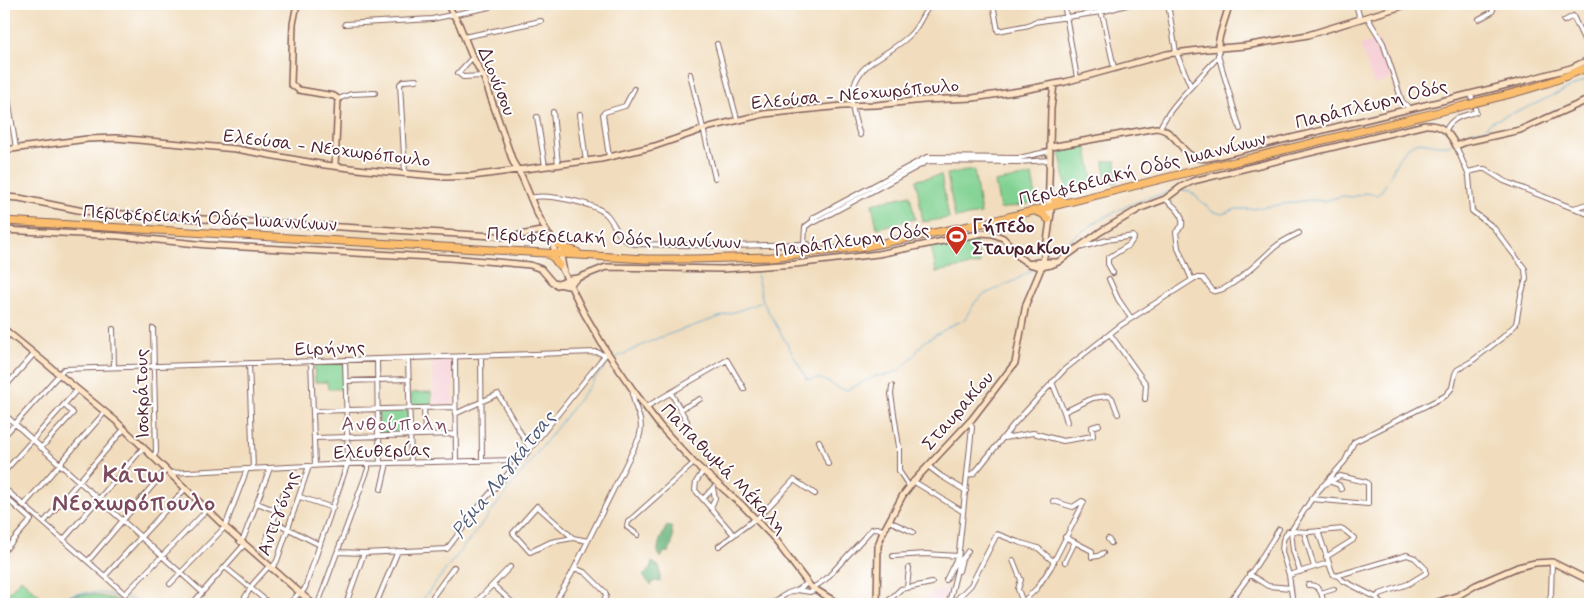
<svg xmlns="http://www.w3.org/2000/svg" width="1594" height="608" font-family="Mynerve,sans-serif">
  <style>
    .built { fill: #f6cfd6 }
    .green { fill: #81d292; stroke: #66785e }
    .forest { fill: #68b47c; stroke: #596a54 }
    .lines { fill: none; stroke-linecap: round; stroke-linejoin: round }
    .stream { stroke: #5ca7d4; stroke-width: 1 }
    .street-casing { stroke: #84625e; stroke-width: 6 }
    .secondary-casing { stroke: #84625e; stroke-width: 8 }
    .highway-casing { stroke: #84625e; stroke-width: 9 }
    .street { stroke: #fff; stroke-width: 4 }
    .secondary { stroke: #fde5c5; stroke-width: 5 }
    .highway { stroke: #fabe6e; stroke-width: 7 }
    .highway-bridge-casing { stroke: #84625e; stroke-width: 9; stroke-linecap: butt }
    .highway-bridge { stroke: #fabe6e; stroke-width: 7 }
    .labels { text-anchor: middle; stroke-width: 4; stroke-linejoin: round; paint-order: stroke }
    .street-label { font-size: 19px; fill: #4a1f2b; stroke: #fff }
    .poi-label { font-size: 19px; font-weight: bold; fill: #4a1f2b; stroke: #fff; text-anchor: start }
    .neighbourhood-label { font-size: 20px; letter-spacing: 1px; fill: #7c4c5e; stroke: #fff }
    .water-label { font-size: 20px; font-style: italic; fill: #525c77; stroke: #fff }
    .district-label { font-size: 24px; font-weight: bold; letter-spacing: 1px; fill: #7c4c5e; stroke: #fff }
  </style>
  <rect width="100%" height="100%" fill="#fff"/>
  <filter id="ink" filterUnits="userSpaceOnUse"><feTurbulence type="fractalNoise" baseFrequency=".02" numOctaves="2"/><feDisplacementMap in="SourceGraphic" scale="10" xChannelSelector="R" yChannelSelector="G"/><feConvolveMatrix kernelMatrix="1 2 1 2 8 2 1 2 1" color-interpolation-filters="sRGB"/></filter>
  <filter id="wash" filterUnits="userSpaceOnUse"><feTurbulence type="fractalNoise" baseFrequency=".0096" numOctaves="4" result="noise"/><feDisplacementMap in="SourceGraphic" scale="20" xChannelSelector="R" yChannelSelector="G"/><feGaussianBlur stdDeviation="1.12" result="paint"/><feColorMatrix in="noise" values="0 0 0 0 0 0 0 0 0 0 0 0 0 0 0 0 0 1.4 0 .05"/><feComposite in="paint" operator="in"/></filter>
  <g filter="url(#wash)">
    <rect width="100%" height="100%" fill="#f1ddbd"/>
    <path class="built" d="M1379 39 1392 79 1374 85 1360 45Z
      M453 359V405H434L432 360Z
      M951 589 948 604H922L932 591Z"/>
    <path class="green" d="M1086 144 1094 185 1067 190 1059 149Z
      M1104 161H1116L1117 182 1106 183Z
      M974 170 981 214 955 218 947 174Z
      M941 175 949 218 923 222 916 180Z
      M1032 175 1037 202 1000 209 995 182Z
      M910 195 915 219 877 228 872 204Z
      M975 237 980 264 936 272 931 245Z
      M344 362 345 389H328L327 382H315L314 363Z
      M431 392 432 405 411 406V393Z
      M408 410 409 433 379 434 378 411Z
      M21 579 45 600 41 604H4V598Z
      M81 594 95 595 137 604H56L68 597Z"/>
    <path class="forest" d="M667 525 671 527C674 536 673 544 669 552H664L661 558C653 549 663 535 667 525Z
      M652 562 660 567V582L655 581 651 585 643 576 651 568Z"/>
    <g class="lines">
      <path class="stream" d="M1458 142 1473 131 1485 129 1490 123 1509 114 1520 111 1590 78
        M1181 190 1190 191 1212 211 1222 214 1236 209H1252L1310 200 1324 201 1343 196 1352 197 1365 193 1377 195C1394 181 1393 152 1416 143 1424 141 1432 145 1439 145 1443 146 1447 145 1451 144
        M1047 259C1078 229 1127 201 1170 192
        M756 273 763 301
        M615 358 658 338 763 302 807 379C812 381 817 377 823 380 831 382 838 390 847 390L876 376 888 375 901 369 911 359 924 342 954 324 963 321 976 301 983 295 1014 281 1034 269
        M51 604C85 583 115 596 151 604
        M419 604 609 361"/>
    </g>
  </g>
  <g filter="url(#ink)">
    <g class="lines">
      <defs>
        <path id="street" d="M106 4V5
          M993 4 998 31 1029 25 1034 22 1101 12 1130 4
          M1064 4 1077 78
          M1098 4 1104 21 1114 68
          M1168 4 1176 52 1191 87
          M1356 4 1360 19
          M1367 17 1383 43 1402 101 1410 109
          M1479 19 1492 12 1495 4
          M1564 21 1573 16 1590 52
          M345 24 432 19 485 8 489 7 491 4
          M464 37 541 21
          M717 44 737 119
          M1218 55 1240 129
          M473 57 458 73 463 77 483 76
          M690 74 715 178
          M7 92 16 148
          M338 99 351 94 375 93
          M553 112 558 165
          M580 114 586 162
          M537 117 545 166
          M1160 128C1168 108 1202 76 1217 58L1219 54 1218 48
          M1446 130C1452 117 1463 116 1476 112L1471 94
          M860 135C850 109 845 81 872 62 885 53 899 46 910 35 920 26 922 12 932 4
          M609 157 603 114 605 112 625 106 634 89
          M1468 172 1481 169H1485L1504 181 1570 207 1574 208 1590 203
          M405 174 400 84 404 81 416 80
          M530 198C546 193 594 203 606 214 617 225 617 241 635 244L729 246 808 244
          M1165 199C1174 206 1184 213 1182 226L1176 232 1178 248 1192 280
          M1574 208 1590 215
          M813 221 815 222 928 161 1018 162 1050 160
          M804 244 805 227 813 221V218L927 157 1019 158 1050 151
          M1079 248 1107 240 1133 236 1134 238 1129 245 1108 258V264L1113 273
          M1109 279 1118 299 1131 318
          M113 329 114 367
          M1110 334 1146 384 1145 399
          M4 340 9 334
          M481 356 482 461
          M455 357 456 462
          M408 358 411 463
          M377 359 378 436
          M311 361 315 466
          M249 363 253 469
          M346 381 409 379
          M1052 382 1064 412 1093 398 1108 396 1112 398 1118 414
          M892 386 891 394 899 447V471L909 486
          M4 388 34 354
          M671 393 687 421
          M646 407 727 360 744 389
          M424 408 425 435
          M681 409 700 399
          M313 411 455 407
          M1064 412 1067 422
          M4 414 202 592
          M455 414 498 394 530 449
          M4 436 64 369 597 352 604 355
          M379 436 380 463
          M314 438 456 434
          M1004 438 1033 433 1063 441 1093 436 1092 427 1099 425
          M819 441 828 464
          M41 448 73 413 64 405
          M153 458 156 452 153 328
          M928 466 941 476 966 491
          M703 471 696 482 695 490 734 535
          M4 472 77 390
          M169 473 348 464 519 460 523 458 530 449 606 354
          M968 475 973 474 977 470 1014 424 1065 369 1121 325 1195 278H1203L1213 291C1228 294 1263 257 1275 247 1282 241 1291 237 1299 233
          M913 481 962 511
          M1331 482 1339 485 1341 489
          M4 488 125 594 207 510
          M381 489 387 463
          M4 496 31 520 4 551
          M300 497 333 508
          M703 499 714 487
          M1311 499 1368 504V484L1366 482 1340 476 1322 486
          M257 503 277 511
          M24 505 105 412
          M711 508 715 498 713 488
          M756 520 794 480 815 494
          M273 521 320 545
          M889 521 913 532
          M44 522 124 429
          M1318 531 1332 572 1334 575 1338 576
          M1304 532 1314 567
          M638 535 627 527 628 522 694 463
          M1065 537 1092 551V557L1098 556 1103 553
          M573 538 551 542 530 552 513 533 537 506 573 538 588 541
          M64 539 143 448
          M1108 539 1111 543
          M240 542 244 537 270 468
          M719 546 755 519
          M263 549 284 492
          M338 552 364 553 447 549 485 499 515 466 517 460
          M893 556 926 554 958 556 946 580
          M1013 560 1021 580 1018 589 1023 603
          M88 561 166 470
          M1065 562 1075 542
          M225 567 270 604
          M575 568 586 573 605 592 606 595 603 604
          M271 569 277 561 309 466
          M959 571 962 559 968 551
          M1300 572 1293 550 1291 531 1309 532 1343 529 1354 538 1353 540 1326 557
          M1249 574 1268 586 1291 588
          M1289 575 1328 563
          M105 576 185 489
          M170 584 225 527 247 469
          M493 585 514 604
          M1308 585C1319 584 1323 594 1323 604
          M813 588 826 579 872 529 876 528 883 530
          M907 588 909 568
          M797 590 810 592 815 590
          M1321 593 1334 589
          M301 594 305 588 348 462 345 360
          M1376 597 1380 594 1408 584 1426 573V569L1415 558 1407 555 1339 575V577L1342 580 1377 598 1381 604
          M1446 599 1448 604
          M192 604 244 545
          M241 604 253 584 269 566
          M289 604 299 593
          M318 604 368 469V464
          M346 604 364 553
          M376 604 398 551
          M438 604 434 600 433 596 454 567
          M474 604 510 567
          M554 604 571 575 639 438C646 417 631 408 633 390
          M770 604 788 593 797 590 808 583
          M885 604 901 589 932 583
          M952 604 950 599 957 570 972 427 969 422
          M952 604 971 585 997 534 1018 542 1038 548 1054 562
          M1021 604 1037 588 1051 567 1084 502 1082 501 1073 507 1053 501
          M1227 604C1247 581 1263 556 1279 529
          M1293 604 1289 575 1282 552 1283 540 1288 531H1291L1313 497 1345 461 1354 442 1445 396 1452 388 1455 374 1457 370 1472 361 1503 337 1516 324 1521 295 1526 279 1525 269 1493 227 1472 211 1469 176 1456 146
          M1548 604 1551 594 1552 562"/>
        <path id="secondary" d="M297 4 293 24 291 84 299 90 334 96 338 99 335 166
          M447 4 459 24 471 54 484 78 513 162 522 177 536 211 547 232
          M1218 48C1217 38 1227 16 1229 4
          M1050 147 1156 128C1182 131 1179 163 1209 158L1519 82 1571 68 1590 59
          M4 150 87 139 116 138 236 149 325 165 366 170 446 177 472 176 601 159 655 146 710 127 764 114 842 106 876 105 924 100 973 98 1019 91 1065 82 1167 54 1207 49 1245 46 1308 35 1409 4
          M4 197 19 198 83 211 136 215 510 237 546 230
          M1048 218 1051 109 1054 84
          M4 230 119 236 207 245 450 258 530 265 541 269 553 283 568 286 578 278 606 267 723 269 795 264 878 254 983 233 993 234 1003 238 1011 246 1020 258 1029 264 1041 267 1051 265 1058 262 1100 232 1141 208 1165 199 1181 187 1193 181 1425 125C1442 124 1449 132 1456 146L1466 142 1520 130 1590 99
          M550 236 556 255
          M560 251 564 272
          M559 263 584 313 605 349 633 390 660 426 694 463 742 505 772 536 810 586 839 604
          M1029 264 1038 262H1058
          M557 285 570 279 578 278
          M4 329 116 421 225 527 313 604
          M877 604 878 546 882 534 903 495 914 481 972 419 1015 363 1026 304 1040 271 1046 249 1051 213 1049 187
          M1432 604 1459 595 1476 585 1518 567 1535 563 1552 562 1590 581"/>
        <path id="highway" d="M1477 102C1516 93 1554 83 1590 66
          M1230 163 1471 104
          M1051 195 1056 200 1065 202
          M1035 211 1043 214 1048 219
          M4 221 646 259H693L771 257 868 246 984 223 1226 163
          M557 244 563 247 577 252
          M547 254 553 257 559 265"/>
      </defs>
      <use href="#street" class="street-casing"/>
      <use href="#secondary" class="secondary-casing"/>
      <use href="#highway" class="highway-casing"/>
      <use href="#street" class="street"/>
      <use href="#secondary" class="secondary"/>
      <use href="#highway" class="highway"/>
      <defs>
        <path id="highway-bridge" d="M1471 104 1477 102
          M1226 163H1230"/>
      </defs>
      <use href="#highway-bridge" class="highway-bridge-casing"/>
      <use href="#highway-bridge" class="highway-bridge"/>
    </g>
  </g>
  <defs>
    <symbol id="stadium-pin" viewBox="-11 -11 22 30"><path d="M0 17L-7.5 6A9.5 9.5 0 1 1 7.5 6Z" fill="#c8321e" stroke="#fff"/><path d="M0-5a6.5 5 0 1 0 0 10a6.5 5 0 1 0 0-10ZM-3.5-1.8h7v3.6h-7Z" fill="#fff"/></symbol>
  </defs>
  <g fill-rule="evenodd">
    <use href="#stadium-pin" x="944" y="224" width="25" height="34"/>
  </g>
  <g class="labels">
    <g class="street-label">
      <text transform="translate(498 81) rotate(68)" y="7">Διονύσου</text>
      <text transform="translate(855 93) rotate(-5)" y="7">Ελεούσα - Νεοχωρόπουλο</text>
      <text transform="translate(1371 103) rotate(-14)" y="7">Παράπλευρη Οδός</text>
      <text transform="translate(327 147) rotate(7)" y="7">Ελεούσα - Νεοχωρόπουλο</text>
      <text transform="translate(1142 168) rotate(-14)" y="7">Περιφερειακή Οδός Ιωαννίνων</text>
      <text transform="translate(210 217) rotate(3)" y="7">Περιφερειακή Οδός Ιωαννίνων</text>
      <text transform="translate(614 237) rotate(2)" y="7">Περιφερειακή Οδός Ιωαννίνων</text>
      <text transform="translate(852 239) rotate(-8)" y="7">Παράπλευρη Οδός</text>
      <text transform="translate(330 347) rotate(-2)" y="7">Ειρήνης</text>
      <text transform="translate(141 394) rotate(-91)" y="7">Ισοκράτους</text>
      <text transform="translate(957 410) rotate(-49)" y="7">Σταυρακίου</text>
      <text transform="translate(382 450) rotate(-2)" y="7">Ελευθερίας</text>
      <text transform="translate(725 468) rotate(46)" y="7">Παπαθωμά Μέκαλη</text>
      <text transform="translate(277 513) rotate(-70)" y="7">Αντιγόνης</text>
    </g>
    <g class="poi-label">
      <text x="972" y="232">Γήπεδο<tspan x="972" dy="22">Σταυρακίου</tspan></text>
    </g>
    <g class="neighbourhood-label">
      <text x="395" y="430">Ανθούπολη</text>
    </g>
    <g class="water-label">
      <text transform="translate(503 474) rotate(-52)" y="7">Ρέμα Λαγκάτσας</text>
    </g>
    <g class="district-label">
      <text x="134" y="482">Κάτω<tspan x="134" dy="28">Νεοχωρόπουλο</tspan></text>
    </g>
  </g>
  <rect width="1594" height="608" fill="none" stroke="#fff" stroke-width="20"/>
</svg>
